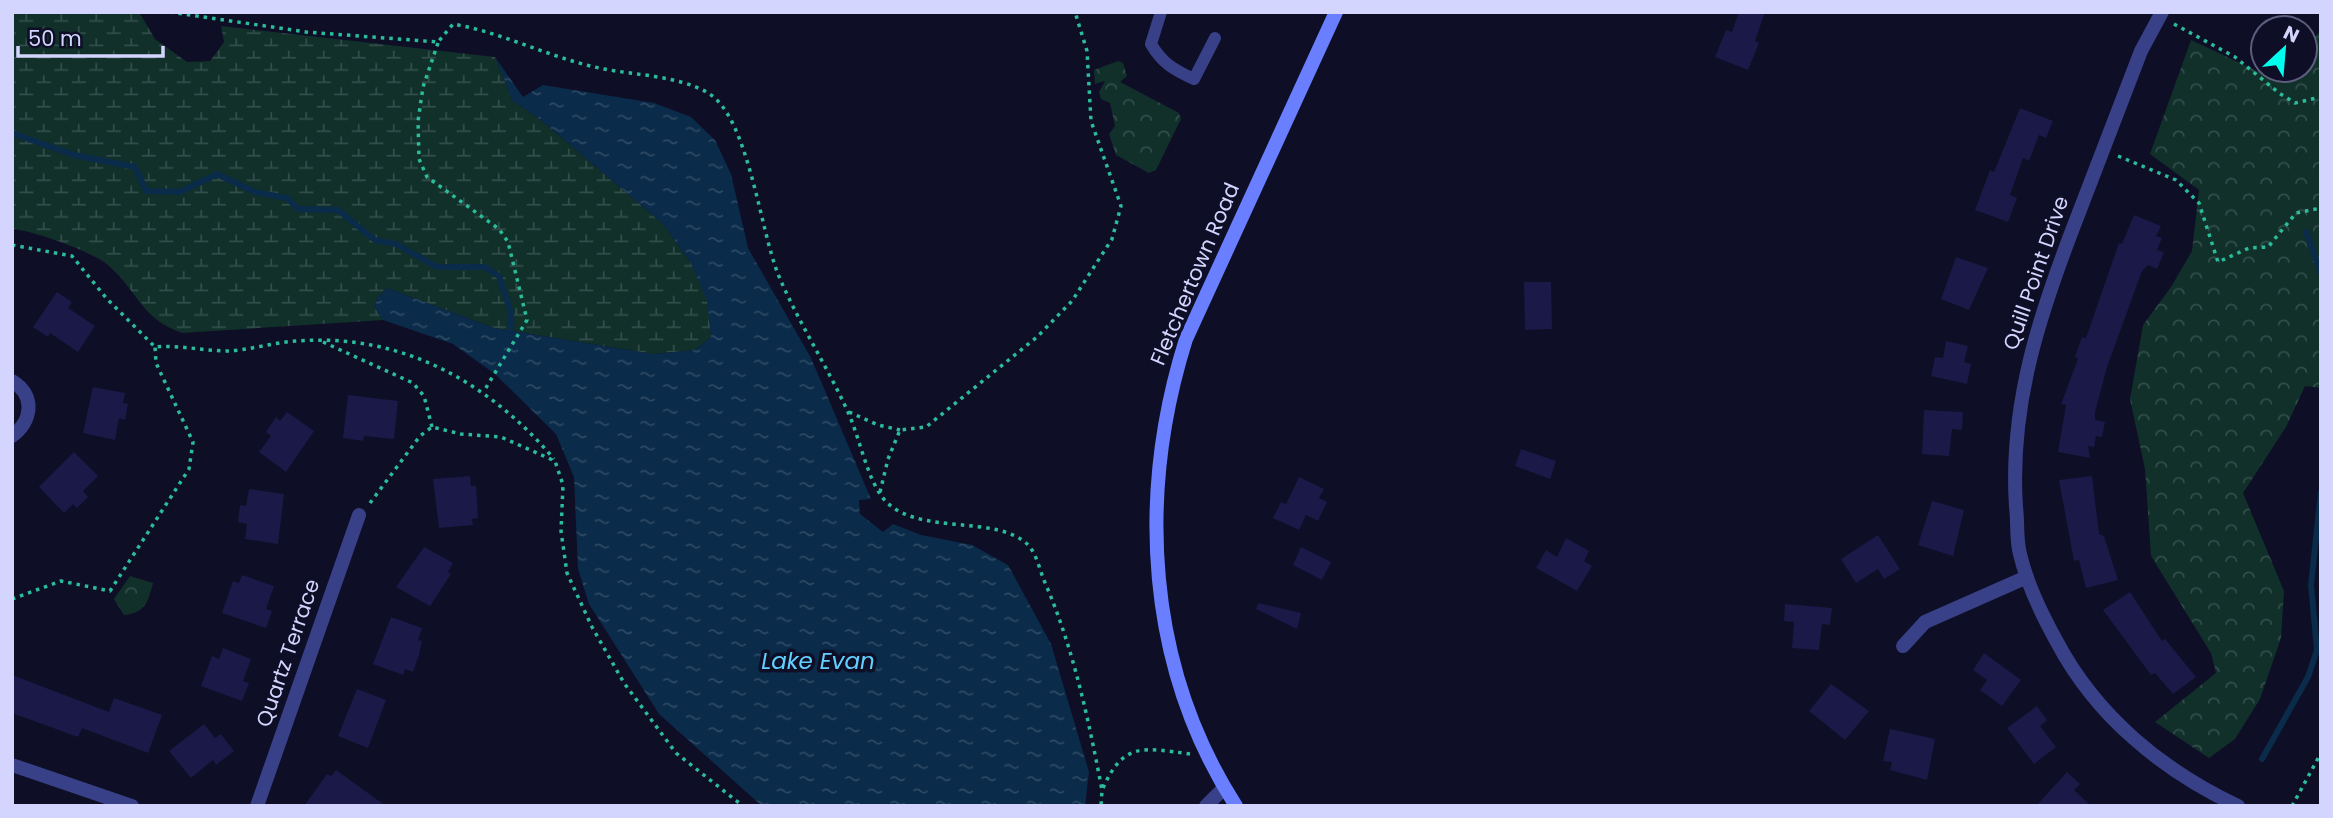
<svg xmlns="http://www.w3.org/2000/svg" width="2333" height="818" font-family="Poppins,sans-serif">
  <style>
    .forest { fill: url(#forest-crowns) }
    .wetland { fill: url(#wetland-marsh) }
    .water { fill: url(#water-ripples) }
    .lines { fill: none; stroke-linecap: round; stroke-linejoin: round }
    .stream { stroke: #0a2b49; stroke-width: 6 }
    .building { fill: #1b1948 }
    .path { stroke: #2bbc9b; stroke-width: 3.5; stroke-dasharray: 3.5 5; stroke-linecap: butt }
    .lane { stroke: #384187; stroke-width: 12 }
    .street { stroke: #384187; stroke-width: 14 }
    .secondary { stroke: #6a7fff; stroke-width: 14 }
    .labels { text-anchor: middle; stroke-width: 7; stroke-linejoin: round; paint-order: stroke }
    .street-label { font-size: 21px; fill: #d3d5ff; stroke: #0e0e26 }
    .water-label { font-size: 23px; font-style: italic; fill: #61d0ff; stroke: #0e0e26 }
  </style>
  <defs>
    <pattern id="forest-crowns" width="20" height="18" patternUnits="userSpaceOnUse" patternTransform="scale(1.75)"><rect width="20" height="18" fill="#11302a"/><path d="M2 6a3 3 0 1 1 6 0M12 15a3 3 0 1 1 6 0" fill="none" stroke="#334d4a"/></pattern>
    <pattern id="wetland-marsh" width="20" height="14" patternUnits="userSpaceOnUse" patternTransform="scale(1.75)"><rect width="20" height="14" fill="#11302a"/><path d="M1 5h8M5 5V1M11 12h8M15 12V8" fill="none" stroke="#334d4a"/></pattern>
    <pattern id="water-ripples" width="26" height="14" patternUnits="userSpaceOnUse" patternTransform="scale(1.75)"><rect width="26" height="14" fill="#0a2b49"/><path d="M2 4q2-2 4 0t4 0M15 11q2-2 4 0t4 0" fill="none" stroke="#2d4964"/></pattern>
  </defs>
  <rect width="100%" height="100%" fill="#0e0e26"/>
  <path class="forest" d="M2321 31V388L2305 386 2286 427 2243 493 2284 591 2281 638 2260 699 2235 739 2209 758 2155 722 2216 673 2211 653 2151 556 2145 469 2130 399 2143 325 2171 287 2192 251 2199 190 2150 154 2191 40 2270 77 2278 70H2305V45Z
    M1118 61 1123 63 1127 76 1120 82 1179 113 1181 119 1156 170 1149 173 1116 155 1109 134 1115 126 1110 103 1101 99 1099 92 1105 81 1095 84 1094 70Z
    M130 576 153 583C148 602 145 613 124 615L114 599Z"/>
  <path class="wetland" d="M12 12H139L155 39 187 62 210 61 224 42 221 26 495 57 512 100 542 121 662 223 691 263 708 301 711 337 695 350 653 354 494 328 387 288 377 298 375 308 383 320 182 333C140 318 138 291 108 265 93 252 32 230 12 229Z"/>
  <path class="water" d="M495 57 523 97 543 85 654 103 691 117 715 140 731 174 748 248 811 358 871 499 859 500 860 514 883 532 893 524 921 535 972 545 1008 565 1051 644 1089 772 1085 806H762L659 714 589 604 578 569 574 477 556 434 495 374 453 344 383 320 375 308 377 298 387 288 494 328 653 354 695 350 711 337 707 301 691 263 662 223 542 121 512 100Z"/>
  <g class="lines">
    <path class="stream" d="M12 133 74 155 135 167 146 191 180 192 217 174 255 192 287 198 298 209 338 210 375 240 396 244 437 267H485L499 276 511 313V331
      M2306 232 2321 273
      M2262 759 2308 677 2317 650 2311 585 2321 492"/>
  </g>
  <path class="building" d="M1739 12H1765L1755 41 1759 43 1748 70 1715 57 1726 30 1732 32Z
    M2020 108 2053 121 2046 138 2039 135 2029 161 2023 158 2010 195 2017 198 2008 222 1975 210 1990 170 1994 172Z
    M2134 215 2161 226 2156 236 2162 238 2157 250 2164 252 2157 269 2148 265 2142 271 2107 367 2095 412V420L2105 422 2102 437 2096 436 2094 447 2088 446 2090 458 2058 452 2066 405 2061 404 2078 359 2075 357 2082 337 2086 338 2119 243 2122 244Z
    M1956 257 1988 268 1969 310 1941 299Z
    M1524 282H1551L1552 329 1525 330Z
    M57 292 72 302 68 308 95 326 78 352 50 333 48 337 33 327Z
    M1946 341 1968 346 1964 362 1971 364 1967 384 1931 376 1935 357 1943 358Z
    M93 387 125 393 123 403 128 404 125 420 119 418 115 440 83 433Z
    M348 395 398 401 394 439 364 436 363 441 343 438Z
    M1924 410 1963 412 1962 430 1952 429 1949 456 1922 454Z
    M287 412 314 431 286 472 259 452 271 436 266 432 276 417 280 421Z
    M1521 449 1556 461 1550 479 1515 466Z
    M74 452 98 476 83 491 88 497 77 508 73 504 64 513 39 487Z
    M470 476 471 486H476L478 518 472 519 473 525 439 528 433 479Z
    M2092 476 2099 534 2104 536 2118 580 2086 588 2079 560 2074 561 2059 480Z
    M1299 477 1324 489 1319 498 1327 502 1318 521 1306 515 1299 530 1273 518 1281 502 1286 504Z
    M249 489 284 494 278 544 245 539 247 524 238 522 240 505 246 506Z
    M1932 501 1964 510 1953 556 1918 545Z
    M1878 535 1900 569 1884 579 1878 569 1856 583 1841 559Z
    M1566 538 1589 551 1584 561 1592 566 1577 591 1536 568 1546 550 1557 557Z
    M424 547 453 563 448 572 451 574 430 606 396 587Z
    M1301 547 1331 562 1322 580 1293 565Z
    M242 575 274 586 266 609 272 611 266 628 222 613 233 581 239 583Z
    M2130 592 2162 641 2165 639 2196 677 2173 694 2155 673 2151 675 2103 610Z
    M1258 603 1301 613 1297 629 1256 609Z
    M1785 604 1832 608 1830 625 1822 624 1819 650 1792 648 1794 622 1784 621Z
    M391 617 422 628 418 640 422 641 419 655 413 672 405 669 403 675 373 664Z
    M223 648 251 659 243 681 249 683 242 701 201 686 212 656 219 659Z
    M1984 653 2021 680 2002 706 1980 690 1987 680 1973 670Z
    M12 675 109 712 114 698 162 715 148 753 82 728 78 737 12 713Z
    M1831 684 1869 711 1845 740 1809 711Z
    M357 689 386 700 368 748 338 736Z
    M2037 706 2047 720 2040 726 2056 747 2034 764 2007 728Z
    M204 724 215 738 221 734 234 751 216 765 213 760 191 778 169 751Z
    M1890 729 1935 739 1927 780 1890 770 1892 762 1883 761Z
    M336 770 386 806H304L327 774 331 776Z
    M2067 772 2080 784 2074 790 2091 806H2036Z"/>
  <g class="lines">
    <path class="path" d="M170 12 306 32 438 42 453 24C505 33 552 59 604 69 635 75 680 76 708 93 748 116 760 229 778 274 797 320 826 364 847 410 859 435 865 471 880 494 910 540 999 511 1030 547 1036 555 1040 569 1043 578 1073 646 1088 717 1102 790L1101 806
      M2174 24 2235 57 2279 93 2295 103 2321 97
      M438 43 423 87 418 121 419 159 427 177 499 229 508 242 527 320 484 391
      M2118 156 2176 180 2199 203 2218 262 2249 248 2268 247 2296 213 2321 208
      M12 245 72 256 107 299 155 347C178 345 200 350 224 351 248 351 273 342 298 341 401 333 489 382 554 459
      M323 342 413 383 424 396 432 427
      M849 412 878 425 900 430
      M880 492 888 459 900 430 926 427 1037 337 1072 301 1112 239 1121 206 1091 121 1087 51 1075 12
      M370 503 420 436 432 427 461 434 501 437 555 461 563 485 561 531 567 573 592 627 624 683 676 753 743 806
      M12 599 61 581 110 591 189 469 193 442 156 363 155 347
      M1103 788C1124 741 1144 748 1190 754
      M2292 806 2321 753"/>
    <path class="lane" d="M1161 12 1151 44C1162 63 1174 70 1194 79L1215 38"/>
    <path class="street" d="M2162 12 2141 51C2120 106 2099 160 2078 215 2041 310 2009 403 2016 507 2018 522 2016 540 2020 554 2027 585 2042 615 2057 642 2096 716 2163 771 2238 806
      M12 381C36 395 32 422 12 436
      M1903 646 1925 622 2027 577
      M12 765 132 806
      M257 806 359 515
      M1206 806 1224 788"/>
    <path class="secondary" d="M1236 806C1146 666 1137 495 1186 339L1336 12"/>
  </g>
  <g class="labels">
    <g class="street-label">
      <text transform="translate(2036 273) rotate(-71)" y="7">Quill Point Drive</text>
      <text transform="translate(1195 274) rotate(-67)" y="7">Fletchertown Road</text>
      <text transform="translate(288 653) rotate(-71)" y="7">Quartz Terrace</text>
    </g>
    <g class="water-label">
      <text x="818" y="669">Lake Evan</text>
    </g>
  </g>
  <rect width="2333" height="818" fill="none" stroke="#d3d5ff" stroke-width="28"/>
  <g transform="translate(2284 49) rotate(26)"><circle r="33" fill="#0e0e26" stroke="#5d5e7d" stroke-width="2"/>
  <path d="M0-5L12 26L0 18L-12 26Z" fill="#00feee"/>
  <text y="-10" font-size="19" font-weight="bold" text-anchor="middle" fill="#d3d5ff">N</text>
  </g>
  <path d="M18 46v10h145v-10" fill="none" stroke="#d3d5ff" stroke-width="3.5"/>
  <text x="28" y="46" font-size="21" fill="#d3d5ff" stroke="#0e0e26" stroke-width="5" paint-order="stroke">50 m</text>
</svg>
